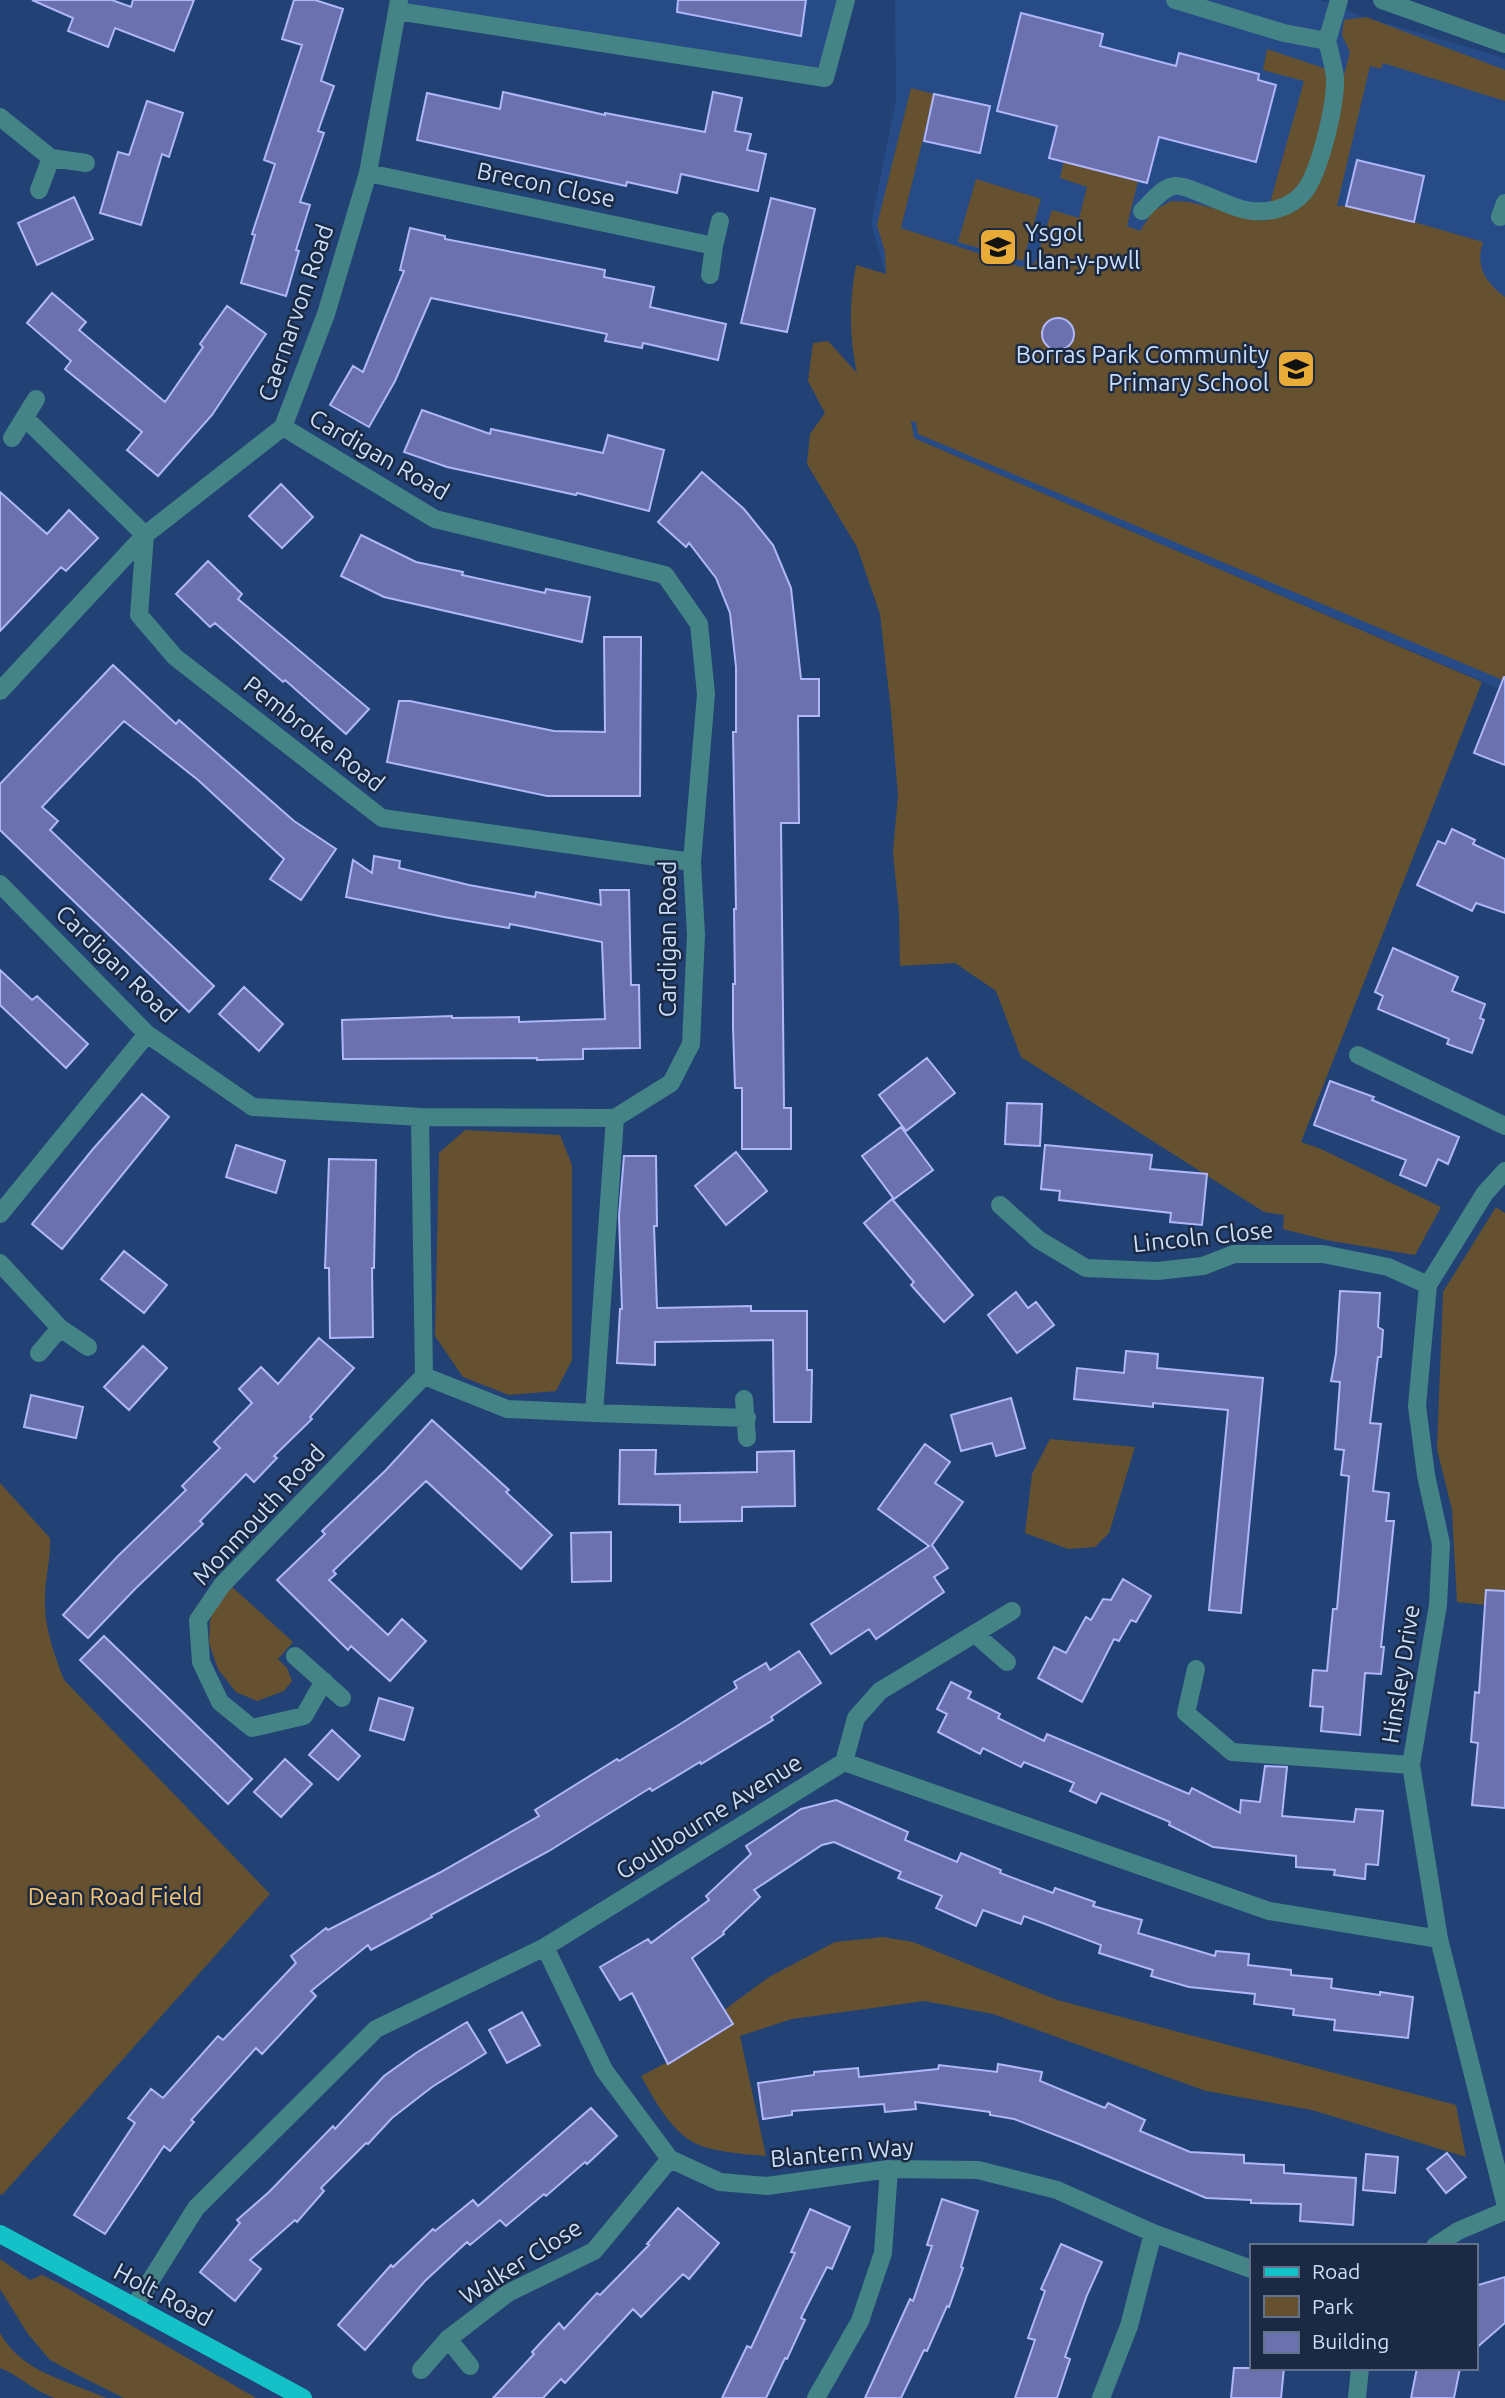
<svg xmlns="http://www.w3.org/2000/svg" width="1505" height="2398" font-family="Ubuntu,sans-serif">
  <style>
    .built { fill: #274b86 }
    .green { fill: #65512f }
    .building { fill: #6b70af; stroke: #afb6fa; stroke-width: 2 }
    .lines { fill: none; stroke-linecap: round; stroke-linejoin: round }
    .minor { stroke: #448386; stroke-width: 18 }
    .major { stroke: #15c1c8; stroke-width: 18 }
    .labels { text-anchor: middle; stroke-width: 5; stroke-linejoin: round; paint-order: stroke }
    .street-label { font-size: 24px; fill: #cadefe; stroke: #1b2a42 }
    .poi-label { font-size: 24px; fill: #cadefe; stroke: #1b2a42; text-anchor: start }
    .park-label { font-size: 24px; fill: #f6c573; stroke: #1b2a42 }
  </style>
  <rect width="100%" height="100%" fill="#224276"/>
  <path class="built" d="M399 0H846L825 78 397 11Z
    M895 0H1320L1368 18 1505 58V691L914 438 890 288 871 224 896 101Z"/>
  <path class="green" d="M1366 17 1505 70V101L1383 63 1381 69 1370 66 1337 206H1346L1414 222 1483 242C1475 266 1485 282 1505 297V681L918 434 916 422 911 421 914 438 1482 682 1301 1142 1321 1149 1441 1207 1415 1255 1326 1240 1283 1229 1284 1215 1264 1212 1021 1057 996 991 955 963 900 966 899 913 893 852 898 795 891 711 880 614 857 547 807 464 810 434 825 413 808 381 813 343 828 341 857 373C849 334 849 304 856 265L886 274 885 252 877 225 911 88 934 94 901 228 1021 267 1035 263 1052 210 1079 218 1087 187 1060 178 1064 161 1138 181 1127 226 1140 231 1153 211 1171 201 1189 202 1265 221 1304 81 1263 70 1267 49 1344 75 1350 52 1342 35 1344 20Z
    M976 179 1041 199 1023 261 958 242Z
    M465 1130 560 1135 572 1165V1360L556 1391 509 1395 463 1377 435 1336 439 1153Z
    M1496 1207 1505 1213V1607L1457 1602 1452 1510 1437 1449 1443 1292Z
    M1050 1439 1135 1447 1109 1533 1095 1547 1068 1549 1025 1533 1032 1474Z
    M0 1483 50 1538C51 1559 45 1578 45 1599 44 1627 54 1654 64 1680L270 1894 2 2195 0 2194Z
    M231 1586 293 1642 278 1659 287 1668 292 1681 284 1691 257 1701 236 1692 218 1669 209 1643 210 1621 215 1604Z
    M883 1937 913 1942 1057 2000 1456 2105 1466 2157 1312 2110 1206 2091 993 2014 924 2001 792 2019 740 2036 766 2156C745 2154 709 2152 691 2141 668 2126 654 2099 641 2076L681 2055 727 2008 769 1977 835 1942Z
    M0 2259 30 2280 42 2275 60 2284 256 2398H124L78 2375 50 2360 28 2334 0 2289Z
    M0 2333C22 2373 67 2380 106 2398 91 2398 70 2398 55 2398 35 2392 19 2375 0 2368Z"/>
  <path class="building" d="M32 0H112L131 7 133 0H194L174 51 115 28 108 47 68 31 73 18Z
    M294 0H315L343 9 321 81 334 86 318 131 324 133 300 202 310 205 296 250 299 251 286 296 241 283 255 235 252 234 275 164 264 160 302 45 282 39Z
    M678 0H806L801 36 677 12Z
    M1021 13 1103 34 1100 46 1176 66 1179 53 1259 74 1258 80 1276 85 1256 162 1159 137 1147 183 1049 158 1057 126 997 111Z
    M503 92 605 115V113L705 132 713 92 742 98 735 131 751 134 747 150 766 154 758 191 681 174 677 193 627 182 626 186 417 140 427 93 500 109Z
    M934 94 990 106 980 153 924 141Z
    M147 101 183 113 169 157 162 154 141 225 100 213 118 152 129 155Z
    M1357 160 1424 176 1414 222 1346 206Z
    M74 197 93 239 37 265 18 223Z
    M771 198 815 209 787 332 741 323Z
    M410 228 445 236V239L605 270 604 277 654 287 650 307 726 324 718 360 643 343 642 348 605 341 607 334 431 298 395 381 369 427 330 405 353 366 363 372 404 271 400 270Z
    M52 293 86 322 79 330 165 402 203 347 200 344 227 306 266 334 212 415 158 476 127 450 142 432 65 369 71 361 27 323Z
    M1042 334a16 16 0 1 1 32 0a16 16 0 1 1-32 0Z
    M422 410 490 434 491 429 603 453 608 435 664 450 649 511 577 493 576 495 447 467 404 452Z
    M702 472 744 509 773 545 791 588 801 679H819V716H798L799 823H781L784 1108H791V1149H742V1088H735L733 1027V984H735L734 909H736L733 732H736V667L730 613 716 578 689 543 686 547 658 522Z
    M281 484 313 517 282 548 249 516Z
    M0 492 47 534 69 510 98 538 66 571 61 567 0 631Z
    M361 535 416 562 463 572 462 575 545 593 546 589 590 597 582 642 384 597 341 576Z
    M208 561 242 594 238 599 369 709 346 734 285 680 283 682 215 623 210 627 176 594Z
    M604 637H641L640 796H547L387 762 399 701H410L554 731 605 732Z
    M113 665 176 724 179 720 294 821 336 849 301 900 270 879 284 859 198 780 124 721 42 807 58 821 50 830 214 986 189 1012 0 830V784Z
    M1504 677H1505V765L1474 753Z
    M1452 829 1475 840 1473 844 1505 859V913L1476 903 1472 911 1417 885 1438 841 1445 844Z
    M374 856 400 861 399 868 469 885 535 897 536 892 601 905 600 890H629L631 985H639L640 1048 583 1049V1059L537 1060V1058L343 1059 342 1020 452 1016V1018L519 1017V1022L605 1019 602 942 510 924 509 928 444 917 346 897 353 860 372 873Z
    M1393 948 1458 977 1452 991 1485 1004 1480 1018 1484 1020 1472 1053 1447 1044 1449 1039 1378 1009 1383 996 1375 992Z
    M0 970 32 1000 37 996 88 1044 66 1068 0 1005Z
    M244 987 283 1024 259 1051 219 1014Z
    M927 1058 955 1093 906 1131 879 1095Z
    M1330 1081 1374 1097 1372 1100 1459 1137 1448 1164 1438 1159 1426 1186 1400 1175 1406 1160 1314 1125Z
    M142 1094 169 1117 62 1249 32 1224 93 1149Z
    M1007 1103 1042 1104 1040 1146 1005 1144Z
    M901 1127 933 1170 894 1199 862 1156Z
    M236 1145 285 1161 276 1193 226 1177Z
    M1045 1145 1152 1155 1150 1169 1207 1174 1202 1225 1170 1222 1171 1213 1059 1200 1060 1191 1041 1189Z
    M736 1152 767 1191 726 1225 695 1186Z
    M624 1156H656L657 1226H654L657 1308 751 1306V1311H807V1370H812L811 1422H774L773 1340 655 1342V1365L617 1363 620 1309H622L619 1216Z
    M329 1159 376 1160 374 1268H372L373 1337 330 1338 329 1268H325Z
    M892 1199 973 1295 944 1322 911 1285 914 1282 864 1223Z
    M124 1251 167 1285 144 1313 101 1279Z
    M1340 1291 1380 1293 1378 1327 1383 1330 1381 1357H1378L1370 1423 1381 1424 1373 1491 1389 1493 1386 1521H1394L1381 1647H1384L1381 1674 1365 1673 1360 1735 1321 1731 1323 1707 1310 1706 1313 1670 1327 1671 1333 1609H1337L1349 1476 1341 1475 1344 1450 1335 1449 1340 1382 1331 1381 1336 1354Z
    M1016 1292 1028 1308 1036 1302 1054 1325 1017 1353 988 1315Z
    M319 1338 354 1368 310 1417 312 1419 274 1456 277 1458 254 1482 246 1474 200 1521 203 1524 135 1589 88 1638 63 1615 117 1557 186 1490 182 1486 220 1448 214 1442 252 1403 239 1389 261 1367 278 1384Z
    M143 1346 167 1368 129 1410 104 1387Z
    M1126 1351 1158 1354 1157 1368 1263 1378 1241 1613 1209 1610 1228 1410 1153 1403V1407L1074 1399 1077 1368 1124 1373Z
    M31 1395 83 1407 76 1438 24 1427Z
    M1011 1398 1025 1448 996 1456 992 1443 961 1451 951 1415Z
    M432 1420 509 1490 506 1492 552 1535 521 1569 426 1481 333 1571 336 1574 329 1580 388 1635 402 1619 426 1641 390 1681 351 1646 348 1650 277 1580 325 1534 322 1531 386 1470Z
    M925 1444 950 1462 935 1483 963 1502 932 1545 948 1568 934 1577 944 1592 876 1639 869 1629 831 1654 811 1624 929 1546 878 1509Z
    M620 1450H656L655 1474 757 1472V1452L794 1451 795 1506 742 1507V1521L680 1522V1505L619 1504Z
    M611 1532V1581L572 1582 571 1533Z
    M1123 1579 1151 1596 1136 1622 1131 1620 1119 1641 1114 1639 1082 1702 1038 1678 1054 1647 1066 1653 1086 1617 1091 1620 1103 1599 1111 1600Z
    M1486 1590 1505 1591V1808L1472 1805 1478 1743 1471 1742 1475 1692 1479 1693Z
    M104 1636 252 1779 228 1804 80 1660Z
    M799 1651 821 1683 771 1717 773 1720 701 1764 700 1762 652 1791 650 1788 549 1851 431 1915 432 1917 371 1950 368 1945 311 1991 316 1996 262 2054 256 2048 191 2120 194 2122 170 2151 164 2146 105 2234 74 2215 135 2123 128 2118 151 2089 163 2098 218 2036 223 2040 296 1963 291 1956 326 1928 328 1930 439 1873 539 1816 535 1810 617 1759 619 1761 677 1726 737 1688 734 1682 766 1663 770 1670Z
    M951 1682 971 1692 968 1698 1000 1714 998 1718 1044 1741 1047 1734 1189 1794 1192 1788 1240 1813 1241 1800 1260 1802 1265 1766 1287 1767 1282 1816 1354 1822 1356 1809 1383 1811 1378 1865 1366 1864 1365 1879 1334 1875 1335 1870 1296 1867V1856L1213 1847 1169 1825 1170 1822 1101 1793 1096 1803 1070 1791 1074 1783 1024 1762 1021 1767 983 1748 980 1754 938 1732 947 1714 937 1709Z
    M379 1698 413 1708 404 1740 370 1730Z
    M332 1730 360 1756 338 1780 309 1755Z
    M285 1759 312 1784 281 1817 254 1792Z
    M836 1800 908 1832 905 1840 957 1862 961 1853 1001 1870 1000 1873 1053 1893 1055 1888 1095 1902 1093 1906 1142 1920 1138 1933 1215 1956 1216 1951 1249 1954 1248 1965 1291 1970V1975L1332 1979 1331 1988 1380 1995V1992L1413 1997 1408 2038 1334 2030 1335 2020 1293 2015 1294 2009 1254 2004 1255 1994 1189 1987 1151 1976 1153 1970 1099 1953 1101 1945 1024 1916 1021 1924 983 1910 976 1926 936 1908 942 1896 898 1878 901 1872 834 1842 822 1845 754 1890 760 1897 723 1932 724 1934 692 1958 733 2024 668 2064 632 1993 620 2000 600 1967 648 1939 651 1943 709 1900 706 1896 751 1854 746 1846 801 1809Z
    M522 2012 540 2045 507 2063 489 2030Z
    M467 2022 486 2053 432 2087 392 2118 368 2144 366 2143 321 2188 324 2191 297 2222 295 2220 250 2260 261 2269 235 2301 200 2272 240 2223 237 2220 269 2192 333 2126 335 2129 384 2076 416 2053Z
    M998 2064 1042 2072 1040 2081 1105 2108 1108 2103 1145 2120 1140 2131 1190 2152 1244 2155V2163L1284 2165V2173L1356 2178 1353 2225 1300 2221 1301 2204 1251 2203V2200L1206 2198 1079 2144 1014 2119 990 2115V2112L915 2102 916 2109 885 2112 884 2104 792 2111V2115L763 2119 758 2083 814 2075V2072L858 2068 859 2077 938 2069 939 2065 997 2072Z
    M591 2108 617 2136 587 2164 585 2162 546 2196 544 2194 506 2226 500 2220 470 2245 467 2242 425 2281 365 2350 338 2325 391 2265 393 2267 433 2229 435 2231 473 2200 478 2206Z
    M1447 2153 1466 2177 1446 2193 1427 2169Z
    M1366 2154 1398 2157 1395 2193 1363 2190Z
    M942 2199 978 2211 961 2267 963 2268 949 2307 947 2306 927 2351 924 2350 901 2398H865L910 2299 913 2301 932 2246 927 2245Z
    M678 2208 719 2243 689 2279 683 2274 641 2317 633 2309 565 2383 561 2379 543 2398H493L534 2354 532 2352 559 2323 564 2329 597 2293 600 2295 649 2245 647 2244Z
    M810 2209 850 2227 832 2269 827 2267 801 2318 805 2320 787 2359 785 2358 766 2398H722L747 2346 751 2348 795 2253 791 2252Z
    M1061 2244 1102 2262 1087 2295 1065 2357 1070 2359 1057 2398H1015L1035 2340 1028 2338 1045 2291 1041 2289Z
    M1505 2277V2323L1475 2349V2286Z
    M1234 2368H1284L1281 2398H1231Z
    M1417 2368H1460L1454 2398H1411Z"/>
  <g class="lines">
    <path class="minor" d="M1175 0 1284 33 1327 41 1339 0
      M1382 0 1505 44
      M397 11 825 78 846 0
      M0 117 51 158 86 163
      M368 173 714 246 720 221
      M39 190 51 158
      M1142 211C1151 203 1162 187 1175 186 1187 184 1228 207 1246 210 1267 214 1290 209 1304 192 1320 172 1336 104 1335 78 1334 66 1330 53 1327 41
      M1500 217 1505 203
      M710 275 714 246
      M25 418 145 535 139 615 175 657 382 818 692 862
      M12 438 36 399
      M0 691 145 535 283 427 326 314 368 173 399 0
      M0 884 147 1034 253 1107 420 1117 615 1118 671 1083 691 1044 696 935 692 862 706 694 699 624 665 575 435 519 283 427
      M1358 1055 1505 1126
      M420 1117 424 1376
      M615 1118 594 1413 747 1418
      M1505 1171 1485 1193 1428 1285 1417 1406 1426 1475 1441 1544 1438 1605 1411 1765 1439 1939 1505 2202
      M1000 1205 1039 1240 1086 1268 1157 1271 1203 1266 1234 1254H1323L1388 1267 1428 1285
      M0 1214 147 1034
      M0 1263 60 1328 88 1347
      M39 1353 60 1328
      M744 1399 747 1438
      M975 1634 1007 1662
      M295 1656 342 1698
      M1196 1669 1186 1713 1232 1752 1411 1765
      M324 1681 304 1716 252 1728 220 1702 201 1662 198 1620 222 1585 424 1376 507 1409 594 1413
      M844 1762 856 1718 880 1691 1012 1611
      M545 1947 604 2070 670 2159 720 2182 767 2186 889 2169 978 2170 1057 2190 1153 2233 1251 2269
      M1435 2246 1458 2231 1505 2211
      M134 2307 196 2208 376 2029 545 1947 844 1762 1269 1911 1439 1939
      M448 2339 470 2366
      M421 2370 448 2339 508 2293 594 2251 670 2159
      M816 2398 860 2321 883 2253 889 2169
      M1101 2398 1129 2326 1153 2233
      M1357 2398 1360 2368"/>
    <path class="major" d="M0 2234 303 2398"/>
  </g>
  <defs>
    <symbol id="school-square" viewBox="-11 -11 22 22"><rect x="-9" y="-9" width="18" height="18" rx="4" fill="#e8ab37" stroke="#1b2a42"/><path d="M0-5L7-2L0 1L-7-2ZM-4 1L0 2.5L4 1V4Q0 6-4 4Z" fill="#111"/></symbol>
  </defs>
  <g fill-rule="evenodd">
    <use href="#school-square" x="976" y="225" width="44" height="44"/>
    <use href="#school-square" x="1274" y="347" width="44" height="44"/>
  </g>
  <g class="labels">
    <g class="street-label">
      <text transform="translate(546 185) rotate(12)" y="8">Brecon Close</text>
      <text transform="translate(296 313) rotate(-71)" y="8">Caernarvon Road</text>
      <text transform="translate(379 455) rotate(30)" y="8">Cardigan Road</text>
      <text transform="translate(314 734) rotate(38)" y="8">Pembroke Road</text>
      <text transform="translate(668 939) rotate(-90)" y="8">Cardigan Road</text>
      <text transform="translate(116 964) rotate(44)" y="8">Cardigan Road</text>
      <text transform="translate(1203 1237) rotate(-6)" y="8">Lincoln Close</text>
      <text transform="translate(259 1515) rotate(-47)" y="8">Monmouth Road</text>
      <text transform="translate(1401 1674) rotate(-81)" y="8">Hinsley Drive</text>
      <text transform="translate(709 1817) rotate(-32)" y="8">Goulbourne Avenue</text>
      <text transform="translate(842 2153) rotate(-5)" y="8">Blantern Way</text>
      <text transform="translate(521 2262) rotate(-32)" y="8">Walker Close</text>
      <text transform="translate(163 2295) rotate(28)" y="8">Holt Road</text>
    </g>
    <g class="poi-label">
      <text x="1025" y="241">Ysgol<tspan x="1025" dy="28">Llan-y-pwll</tspan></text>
      <text x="1269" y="363" text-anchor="end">Borras Park Community<tspan x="1269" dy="28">Primary School</tspan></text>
    </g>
    <g class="park-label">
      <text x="115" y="1905">Dean Road Field</text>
    </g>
  </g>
  <rect x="1250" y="2244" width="228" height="126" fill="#1b2a42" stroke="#61728d" stroke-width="2"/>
  <rect x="1264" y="2267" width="35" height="10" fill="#15c1c8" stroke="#61728d" stroke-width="2"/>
  <text x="1312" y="2279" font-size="21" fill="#cadefe">Road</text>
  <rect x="1264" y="2296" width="35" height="21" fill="#65512f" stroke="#61728d" stroke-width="2"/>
  <text x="1312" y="2314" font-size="21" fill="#cadefe">Park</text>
  <rect x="1264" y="2332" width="35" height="21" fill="#6b70af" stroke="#61728d" stroke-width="2"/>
  <text x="1312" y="2349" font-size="21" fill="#cadefe">Building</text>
</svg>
